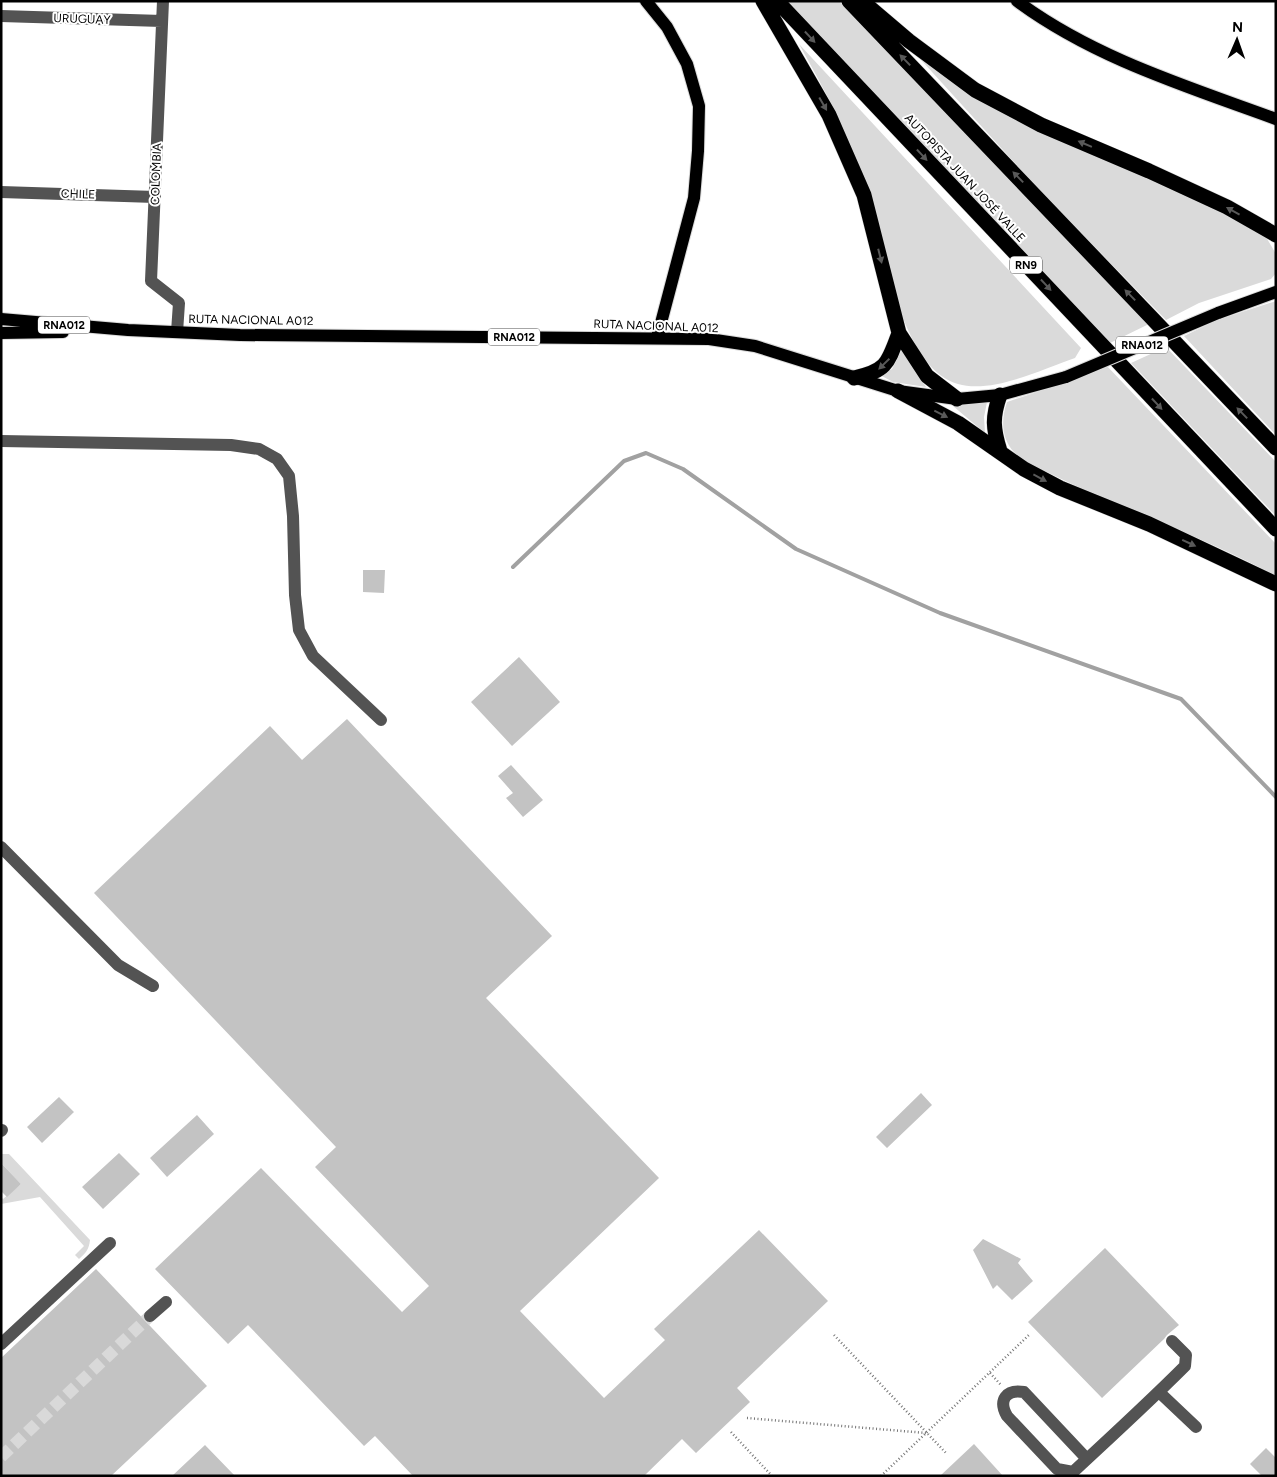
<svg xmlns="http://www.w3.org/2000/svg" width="1277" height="1477" font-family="Figtree,sans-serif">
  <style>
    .green { fill: #dadada }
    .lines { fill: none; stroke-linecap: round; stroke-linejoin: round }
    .stream { stroke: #a1a1a1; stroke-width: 4 }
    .building { fill: #c3c3c3 }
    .minor-tunnel { stroke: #d9d9d9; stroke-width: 12; stroke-dasharray: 12 6; stroke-linecap: butt }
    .major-casing { stroke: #dbdbdb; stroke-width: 14 }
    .highway-casing { stroke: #dbdbdb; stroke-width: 16 }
    .path { stroke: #757575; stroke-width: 2.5; stroke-dasharray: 1 2.5; stroke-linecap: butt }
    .minor { stroke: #535353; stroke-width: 12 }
    .major { stroke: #000; stroke-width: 12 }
    .highway { stroke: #000; stroke-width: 15 }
    .major-bridge-casing { stroke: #dbdbdb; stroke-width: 14; stroke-linecap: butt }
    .major-bridge { stroke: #000; stroke-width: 12 }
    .oneway { fill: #595959 }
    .labels { text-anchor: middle; stroke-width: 4; stroke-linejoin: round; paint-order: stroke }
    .shield { fill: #fff; stroke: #4c4c4c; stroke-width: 1 }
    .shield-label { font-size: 11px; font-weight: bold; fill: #000 }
    .street-label { font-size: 12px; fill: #000; stroke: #fff }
  </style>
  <rect width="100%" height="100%" fill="#fff"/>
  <path class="green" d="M785 1H839L1149 324 1110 343Z
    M799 44 1081 348 1075 358C1043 369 992 394 958 384 897 367 881 230 863 177 846 130 823 87 799 44Z
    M912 50 1190 194 1266 237 1276 254V273L1271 279 1199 303 1166 320 1042 193Z
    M1276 301V435L1184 336 1217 320Z
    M1166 347 1276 462V516L1131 363Z
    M902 349 926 387 893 382 880 375 892 369Z
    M1106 365 1276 544V576C1228 550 1177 529 1126 508 1102 498 1077 487 1053 475 1040 469 1024 463 1014 452 1001 438 1001 419 1007 402L1070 381Z
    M987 402 984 417 985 433 953 406Z
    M1 1154H9L90 1240C89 1249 86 1253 79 1259L75 1255 84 1246 40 1197 1 1204V1197L3 1199 21 1184 1 1163Z"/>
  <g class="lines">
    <path class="stream" d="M513 567 624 461 646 453 683 469 796 549 940 613 1181 699 1276 797"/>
  </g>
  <path class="building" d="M363 570H385L384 593 363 592Z
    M519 657 560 702 512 746 471 702Z
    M347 719 552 936 486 998 659 1178 520 1311 604 1398 665 1340 654 1329 759 1230 828 1301 737 1388 750 1402 696 1453 682 1439 644 1476H413L375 1436 364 1446 248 1325 228 1344 155 1269 261 1168 402 1312 429 1286 315 1167 336 1147 94 893 270 726 302 760Z
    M511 765 543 800 523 817 506 798 513 793 498 776Z
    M921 1093 932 1105 887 1148 876 1137Z
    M59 1097 74 1112 42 1143 27 1127Z
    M197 1115 214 1134 167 1177 150 1158Z
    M119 1153 140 1174 103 1209 82 1187Z
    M1 1163 21 1184 7 1197 1 1191Z
    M983 1239 1021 1259 1018 1263 1033 1281 1012 1300 997 1285 993 1289 973 1250Z
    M1105 1248 1179 1325 1167 1335 1164 1339 1102 1398 1028 1322Z
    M96 1269 207 1386 111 1476H1V1358Z
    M974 1444 1003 1476H940Z
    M205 1445 235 1476H172Z
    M1266 1448 1276 1458V1476H1262L1250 1464Z"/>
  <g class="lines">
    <path class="minor-tunnel" d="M1 1457 150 1316"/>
    <defs>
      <path id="major" d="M646 1 667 27 687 64 699 106 698 151 694 198 657 338
        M1017 1C1094 58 1186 86 1276 119
        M1218 313 1276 292
        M1 319 128 330 240 335 709 339 755 346 898 391 957 399 1000 395 1066 377
        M1 333 63 332"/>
      <path id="highway" d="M763 1 829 115 864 195 899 333 927 376 957 399
        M777 1 1276 529
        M849 1 1276 448
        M862 1 909 41 975 90 1041 125 1149 171 1227 207 1276 235
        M854 378C887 371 888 363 899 333
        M898 391 958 423 1024 469 1060 488 1149 524 1276 584
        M1000 451C993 429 992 417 1000 395"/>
    </defs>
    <use href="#major" class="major-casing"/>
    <use href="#highway" class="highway-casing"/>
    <path class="path" d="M834 1335 946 1453
      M990 1373 1001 1385
      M747 1418 926 1433
      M731 1432 772 1476
      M881 1476 1030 1334"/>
    <path class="minor" d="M163 1 151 281 179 303 177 332
      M1 16 162 21
      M1 192 155 197
      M1 441 231 445 259 449 277 459 289 476 293 516 295 595 299 630 313 656 381 720
      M1 847 118 965 153 986
      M1 1131 2 1130
      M150 1316 166 1302
      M1 1344 110 1243
      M1159 1392 1196 1427
      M1087 1459 1024 1392C1006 1389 998 1400 1007 1416L1057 1469 1073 1472C1111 1437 1149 1402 1185 1366L1186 1355 1172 1341"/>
    <use href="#major" class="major"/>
    <use href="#highway" class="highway"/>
    <defs>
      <path id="major-bridge" d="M1066 377 1218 313"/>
    </defs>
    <use href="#major-bridge" class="major-bridge-casing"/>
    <use href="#major-bridge" class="major-bridge"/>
  </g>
  <defs><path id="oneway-solid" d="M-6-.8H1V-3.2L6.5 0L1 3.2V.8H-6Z" transform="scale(1.25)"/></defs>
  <g class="oneway">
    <use href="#oneway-solid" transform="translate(810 37) rotate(47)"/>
    <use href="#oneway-solid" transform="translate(905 60) rotate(-134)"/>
    <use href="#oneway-solid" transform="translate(823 104) rotate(60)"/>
    <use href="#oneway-solid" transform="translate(1085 144) rotate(-157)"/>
    <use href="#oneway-solid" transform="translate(922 155) rotate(47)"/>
    <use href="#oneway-solid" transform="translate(1018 177) rotate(-134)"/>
    <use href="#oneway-solid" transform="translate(1233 211) rotate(-151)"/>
    <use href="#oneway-solid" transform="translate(880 256) rotate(76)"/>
    <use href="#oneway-solid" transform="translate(1046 285) rotate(47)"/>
    <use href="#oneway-solid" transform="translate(1130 295) rotate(-134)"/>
    <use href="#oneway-solid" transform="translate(884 364) rotate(136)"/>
    <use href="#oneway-solid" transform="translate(1157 404) rotate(47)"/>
    <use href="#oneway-solid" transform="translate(1242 413) rotate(-134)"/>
    <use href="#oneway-solid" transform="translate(941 414) rotate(27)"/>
    <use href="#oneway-solid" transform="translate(1040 478) rotate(28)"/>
    <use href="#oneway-solid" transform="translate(1189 543) rotate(25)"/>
  </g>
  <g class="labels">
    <g class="shield">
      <rect x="1010" y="256.5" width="32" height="17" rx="4"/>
      <rect x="38" y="316.5" width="52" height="17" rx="4"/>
      <rect x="488" y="328.5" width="52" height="17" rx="4"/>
      <rect x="1116" y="336.5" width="52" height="17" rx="4"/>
    </g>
    <g class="shield-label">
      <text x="1026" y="269">RN9</text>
      <text x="64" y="329">RNA012</text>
      <text x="514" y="341">RNA012</text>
      <text x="1142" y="349">RNA012</text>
    </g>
    <g class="street-label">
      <text transform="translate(82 19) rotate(2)" y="4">URUGUAY</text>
      <text transform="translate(156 174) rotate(-88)" y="4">COLOMBIA</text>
      <text transform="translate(965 178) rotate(47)" y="4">AUTOPISTA JUAN JOSÉ VALLE</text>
      <text transform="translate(78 194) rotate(2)" y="4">CHILE</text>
      <text transform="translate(251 320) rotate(1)" y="4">RUTA NACIONAL A012</text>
      <text transform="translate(656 326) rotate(2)" y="4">RUTA NACIONAL A012</text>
    </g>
  </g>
  <rect width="1277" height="1477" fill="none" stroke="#000000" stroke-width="5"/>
  <g transform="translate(1237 40) rotate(2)" stroke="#ffffff" stroke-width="4" paint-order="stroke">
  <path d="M0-4L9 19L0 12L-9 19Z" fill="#000000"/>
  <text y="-8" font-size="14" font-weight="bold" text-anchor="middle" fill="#000000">N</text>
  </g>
</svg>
